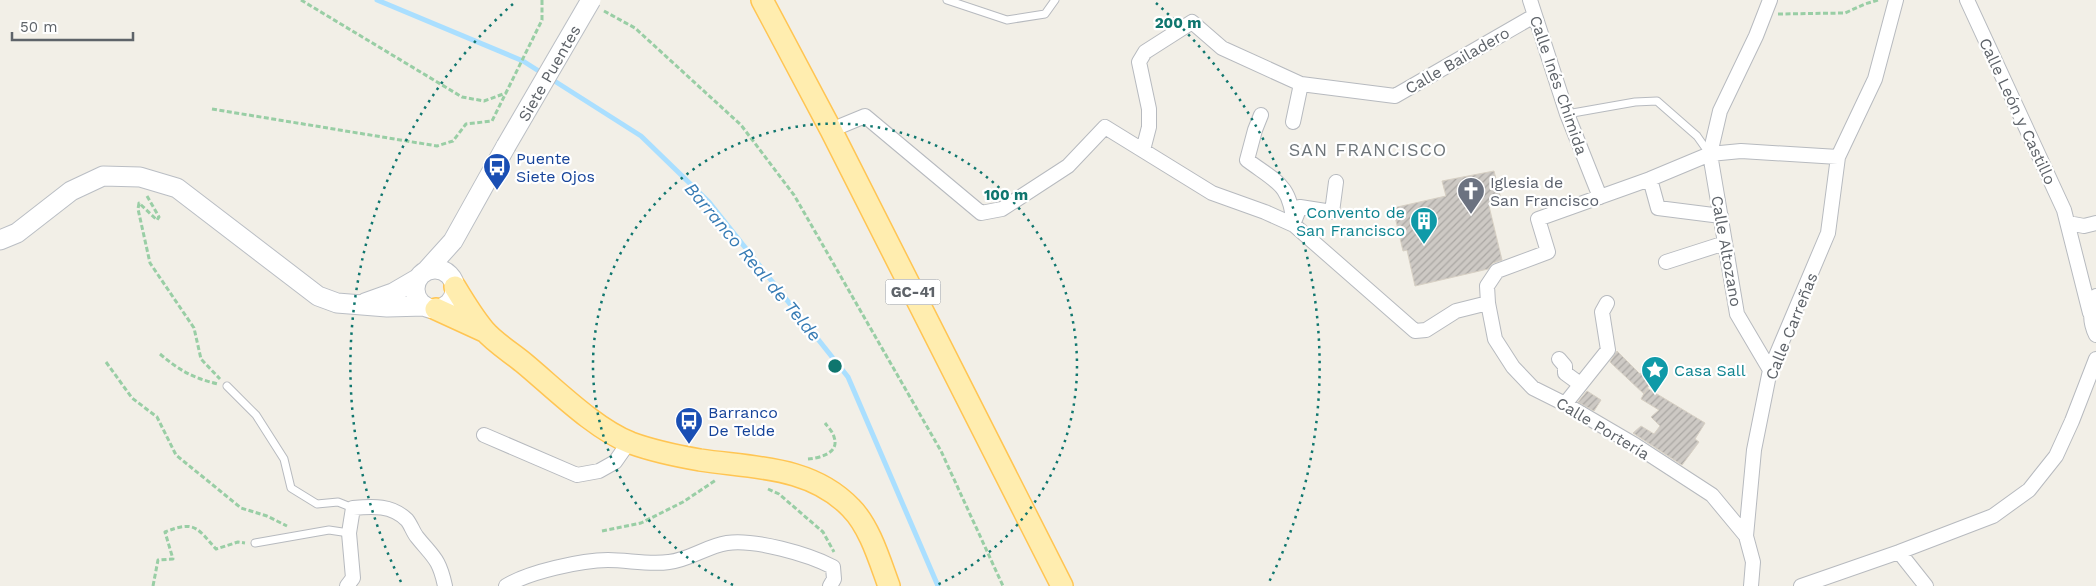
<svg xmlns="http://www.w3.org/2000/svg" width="2096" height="586" font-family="'Work Sans',sans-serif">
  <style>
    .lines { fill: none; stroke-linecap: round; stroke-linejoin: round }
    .stream { stroke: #aadfff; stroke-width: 5 }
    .building { fill: url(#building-hatch); stroke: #d7d0c4 }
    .lane-casing { stroke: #b7babf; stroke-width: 9 }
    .street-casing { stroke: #b7babf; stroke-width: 16 }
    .secondary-casing { stroke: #babec4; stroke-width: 21 }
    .primary-casing { stroke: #ffc553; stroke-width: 24 }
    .path { stroke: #99cea5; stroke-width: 3; stroke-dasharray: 5 2.5; stroke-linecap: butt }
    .lane { stroke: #fff; stroke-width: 7 }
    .street { stroke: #fff; stroke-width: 14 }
    .secondary { stroke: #fff; stroke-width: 19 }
    .primary { stroke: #ffedaf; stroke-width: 21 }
    .secondary-bridge-casing { stroke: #babec4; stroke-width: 21; stroke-linecap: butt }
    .secondary-bridge { stroke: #fff; stroke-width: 19 }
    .ring { fill: none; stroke: #0f766e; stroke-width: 2.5; stroke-dasharray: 2.5 5 }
    .labels { text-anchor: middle; stroke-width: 4.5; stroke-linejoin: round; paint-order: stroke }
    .shield { fill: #fff; stroke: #8e9296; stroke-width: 1 }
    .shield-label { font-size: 15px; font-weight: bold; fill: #5e6369 }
    .street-label { font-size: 16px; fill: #5e6369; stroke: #fff }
    .transit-label { font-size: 16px; fill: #164399; stroke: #fff; text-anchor: start }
    .worship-label { font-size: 16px; fill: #5b616d; stroke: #fff; text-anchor: start }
    .culture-label { font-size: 16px; fill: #0d838f; stroke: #fff; text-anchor: end }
    .neighbourhood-label { font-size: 18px; letter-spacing: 1px; fill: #6f767b; stroke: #fff }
    .water-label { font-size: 18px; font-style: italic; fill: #367bb4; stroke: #fff }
    .centre { fill: #0f766e; stroke: #fff; stroke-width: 2.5 }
    .ring-label { font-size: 15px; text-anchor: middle; font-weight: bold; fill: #0f766e; stroke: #fff; stroke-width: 4.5; stroke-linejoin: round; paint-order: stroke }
  </style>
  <defs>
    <pattern id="building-hatch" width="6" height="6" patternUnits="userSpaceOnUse" patternTransform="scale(1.25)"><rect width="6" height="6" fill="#cdc9c4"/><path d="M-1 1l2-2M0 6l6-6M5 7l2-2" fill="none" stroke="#aaa7a3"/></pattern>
  </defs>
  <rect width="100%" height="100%" fill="#f2efe7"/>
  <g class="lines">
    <path class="stream" d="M377 0 523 61 641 136 709 202 848 377 938 586"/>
  </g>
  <path class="building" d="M1494 171 1502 203 1489 206 1502 260 1493 263 1488 269 1415 286 1407 250 1403 251 1393 208 1446 196 1442 181Z
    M1617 351 1640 374 1664 360 1644 394 1610 362Z
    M1647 388 1705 423 1695 439 1699 442 1682 465 1633 433 1641 426 1654 434 1660 426 1651 417 1659 410 1641 399Z
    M1587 391 1601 400 1594 411 1578 402Z"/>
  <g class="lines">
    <defs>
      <path id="lane" d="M947 0 1007 20 1045 14 1055 0
        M1567 114 1635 102 1657 101 1697 136 1709 153
        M227 386 256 415 284 459 291 488 317 504 338 502 353 508
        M255 543 329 530 349 533"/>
      <path id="street" d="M1530 0 1567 114 1600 197
        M1770 0 1756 36 1720 111 1710 154 1737 314 1770 370
        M1967 0 2064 210 2090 313
        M1261 115 1255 130 1247 160C1278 183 1290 184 1294 225
        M1293 122 1301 84
        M831 130 865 116 981 213 1002 209 1068 166 1105 127 1212 193 1265 212 1294 225 1415 331 1426 330 1456 311 1488 303
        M1143 150 1149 127V109L1139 62 1145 52 1192 22 1222 48 1301 84 1395 96 1534 16
        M1650 179 1658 208 1721 216
        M1294 222 1300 207 1332 212 1336 182
        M2068 223 2084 226 2096 223
        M1666 262 1725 243
        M2096 296C2089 308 2090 323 2096 335
        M1559 359 1565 366V373L1580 384
        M1565 404 1608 350 1602 312 1607 303
        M484 435 577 475 599 471 615 462 629 442
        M1746 536 1712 495 1635 445 1565 404 1533 388 1513 367 1495 339 1488 303 1487 286 1497 271 1548 252 1538 219 1650 179 1710 154 1741 151 1838 157
        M1899 552 1926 586
        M347 586 353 578 349 533 353 508C373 506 392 505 407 520 411 525 413 532 417 537 433 557 439 558 445 586
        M506 586C528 572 582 560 608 560 628 560 649 565 669 562 689 560 707 546 727 543 755 539 808 554 833 567L834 579 830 586
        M1751 586 1753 562 1746 536 1754 450 1770 370 1828 233 1838 157 1875 79 1896 0
        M1801 586 1899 552 1993 516 2029 490 2056 456 2072 421 2096 359"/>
      <path id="secondary" d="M0 240 17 233 71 191 103 176 140 177 177 188 318 296 337 303 387 307 425 306
        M415 289a20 20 0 1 1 40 0a20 20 0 1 1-40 0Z
        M426 271 453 241 506 146
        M365 303 393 293 417 279"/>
      <path id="primary" d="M762 0 831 130 1062 586
        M455 287C464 302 473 317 484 330 495 343 512 353 525 364 555 389 595 429 631 443 653 451 677 456 700 460 754 468 811 466 851 508 870 527 880 562 889 586
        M436 309 484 331"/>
    </defs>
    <use href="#lane" class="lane-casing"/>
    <use href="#street" class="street-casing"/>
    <use href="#secondary" class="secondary-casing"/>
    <use href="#primary" class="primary-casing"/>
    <path class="path" d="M301 0 462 97 484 101 506 93
      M604 11 635 28 741 125 794 195 941 451 1003 586
      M1778 14 1845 13 1865 4 1878 0
      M212 109 437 146 453 141 466 124 492 121 542 20V0
      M147 196 159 217 157 220 139 203 138 209 150 263 194 328 201 359 220 379
      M160 354C180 371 193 378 218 384
      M106 362 132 398 157 417 176 455 241 508 267 516 287 526
      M808 459C820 458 840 453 834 437 833 432 828 427 825 423
      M768 489 779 494 823 532 834 552
      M602 531 641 523 683 502 716 480
      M153 586 158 560 173 559 165 532C195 520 197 528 216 549L238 542 245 543"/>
    <use href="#lane" class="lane"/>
    <use href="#street" class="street"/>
    <use href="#secondary" class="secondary"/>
    <use href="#primary" class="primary"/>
    <defs>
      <path id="secondary-bridge" d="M506 146 591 0"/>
    </defs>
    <use href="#secondary-bridge" class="secondary-bridge-casing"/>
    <use href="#secondary-bridge" class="secondary-bridge"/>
  </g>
  <g class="ring">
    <path d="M733 585A242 242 0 1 1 937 585"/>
    <path d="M401 582A485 485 0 0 1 514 3M1156 3A485 485 0 0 1 1269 582"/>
  </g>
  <defs>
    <symbol id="bus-pin" viewBox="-11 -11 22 30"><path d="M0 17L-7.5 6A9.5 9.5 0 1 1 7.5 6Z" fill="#1a4fb4" stroke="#fff"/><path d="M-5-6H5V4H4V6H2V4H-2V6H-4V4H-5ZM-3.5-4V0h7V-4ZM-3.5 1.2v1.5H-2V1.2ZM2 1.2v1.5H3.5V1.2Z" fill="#fff"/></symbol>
    <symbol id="church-pin" viewBox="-11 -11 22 30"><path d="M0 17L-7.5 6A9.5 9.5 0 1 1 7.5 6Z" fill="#6b7280" stroke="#fff"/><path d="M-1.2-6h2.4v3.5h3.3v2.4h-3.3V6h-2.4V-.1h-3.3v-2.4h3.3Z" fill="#fff"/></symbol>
    <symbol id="building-pin" viewBox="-11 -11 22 30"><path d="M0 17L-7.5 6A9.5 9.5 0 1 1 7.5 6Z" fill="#0f9aa8" stroke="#fff"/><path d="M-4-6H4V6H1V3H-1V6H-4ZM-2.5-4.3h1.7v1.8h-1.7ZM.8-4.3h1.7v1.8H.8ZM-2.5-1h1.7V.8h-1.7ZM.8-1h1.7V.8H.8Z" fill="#fff"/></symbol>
    <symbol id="sight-pin" viewBox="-11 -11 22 30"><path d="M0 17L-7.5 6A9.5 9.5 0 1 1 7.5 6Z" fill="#0f9aa8" stroke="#fff"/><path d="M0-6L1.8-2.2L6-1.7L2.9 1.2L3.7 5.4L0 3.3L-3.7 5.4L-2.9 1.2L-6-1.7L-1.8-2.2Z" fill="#fff"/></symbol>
  </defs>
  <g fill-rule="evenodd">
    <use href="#bus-pin" x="481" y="151" width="32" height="43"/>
    <use href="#church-pin" x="1455" y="175" width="32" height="43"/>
    <use href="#building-pin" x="1408" y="205" width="32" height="43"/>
    <use href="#sight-pin" x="1639" y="354" width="32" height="43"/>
    <use href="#bus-pin" x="673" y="405" width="32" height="43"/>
  </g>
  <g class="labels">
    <rect class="shield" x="885.5" y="279.5" width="55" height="25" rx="4"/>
    <g class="shield-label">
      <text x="913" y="297">GC-41</text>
    </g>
    <g class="street-label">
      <text transform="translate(1457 60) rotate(-30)" y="6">Calle Bailadero</text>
      <text transform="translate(549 73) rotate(-60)" y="6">Siete Puentes</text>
      <text transform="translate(1559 85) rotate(71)" y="6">Calle Inés Chimida</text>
      <text transform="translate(2018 111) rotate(65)" y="6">Calle León y Castillo</text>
      <text transform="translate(1727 251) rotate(80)" y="6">Calle Altozano</text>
      <text transform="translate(1791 326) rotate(-68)" y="6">Calle Carreñas</text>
      <text transform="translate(1603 428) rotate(31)" y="6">Calle Portería</text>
    </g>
    <g class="transit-label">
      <text x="516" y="164">Puente<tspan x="516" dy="18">Siete Ojos</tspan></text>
      <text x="708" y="418">Barranco<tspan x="708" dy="18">De Telde</tspan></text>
    </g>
    <g class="worship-label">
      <text x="1490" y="188">Iglesia de<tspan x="1490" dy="18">San Francisco</tspan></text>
    </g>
    <g class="culture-label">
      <text x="1405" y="218">Convento de<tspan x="1405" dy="18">San Francisco</tspan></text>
      <text x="1674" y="376" text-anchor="start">Casa Sall</text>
    </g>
    <g class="neighbourhood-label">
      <text x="1368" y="156">SAN FRANCISCO</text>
    </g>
    <g class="water-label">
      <text transform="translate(753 262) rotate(50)" y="6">Barranco Real de Telde</text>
    </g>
  </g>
  <circle cx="835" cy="366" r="8" class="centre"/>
  <g class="ring-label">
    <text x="1178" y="28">200 m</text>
    <text x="1006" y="200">100 m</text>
  </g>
  <path d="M12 32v8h121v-8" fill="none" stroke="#5e6369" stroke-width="2.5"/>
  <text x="20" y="32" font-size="15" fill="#5e6369" stroke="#ffffff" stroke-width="4" paint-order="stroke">50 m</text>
</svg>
